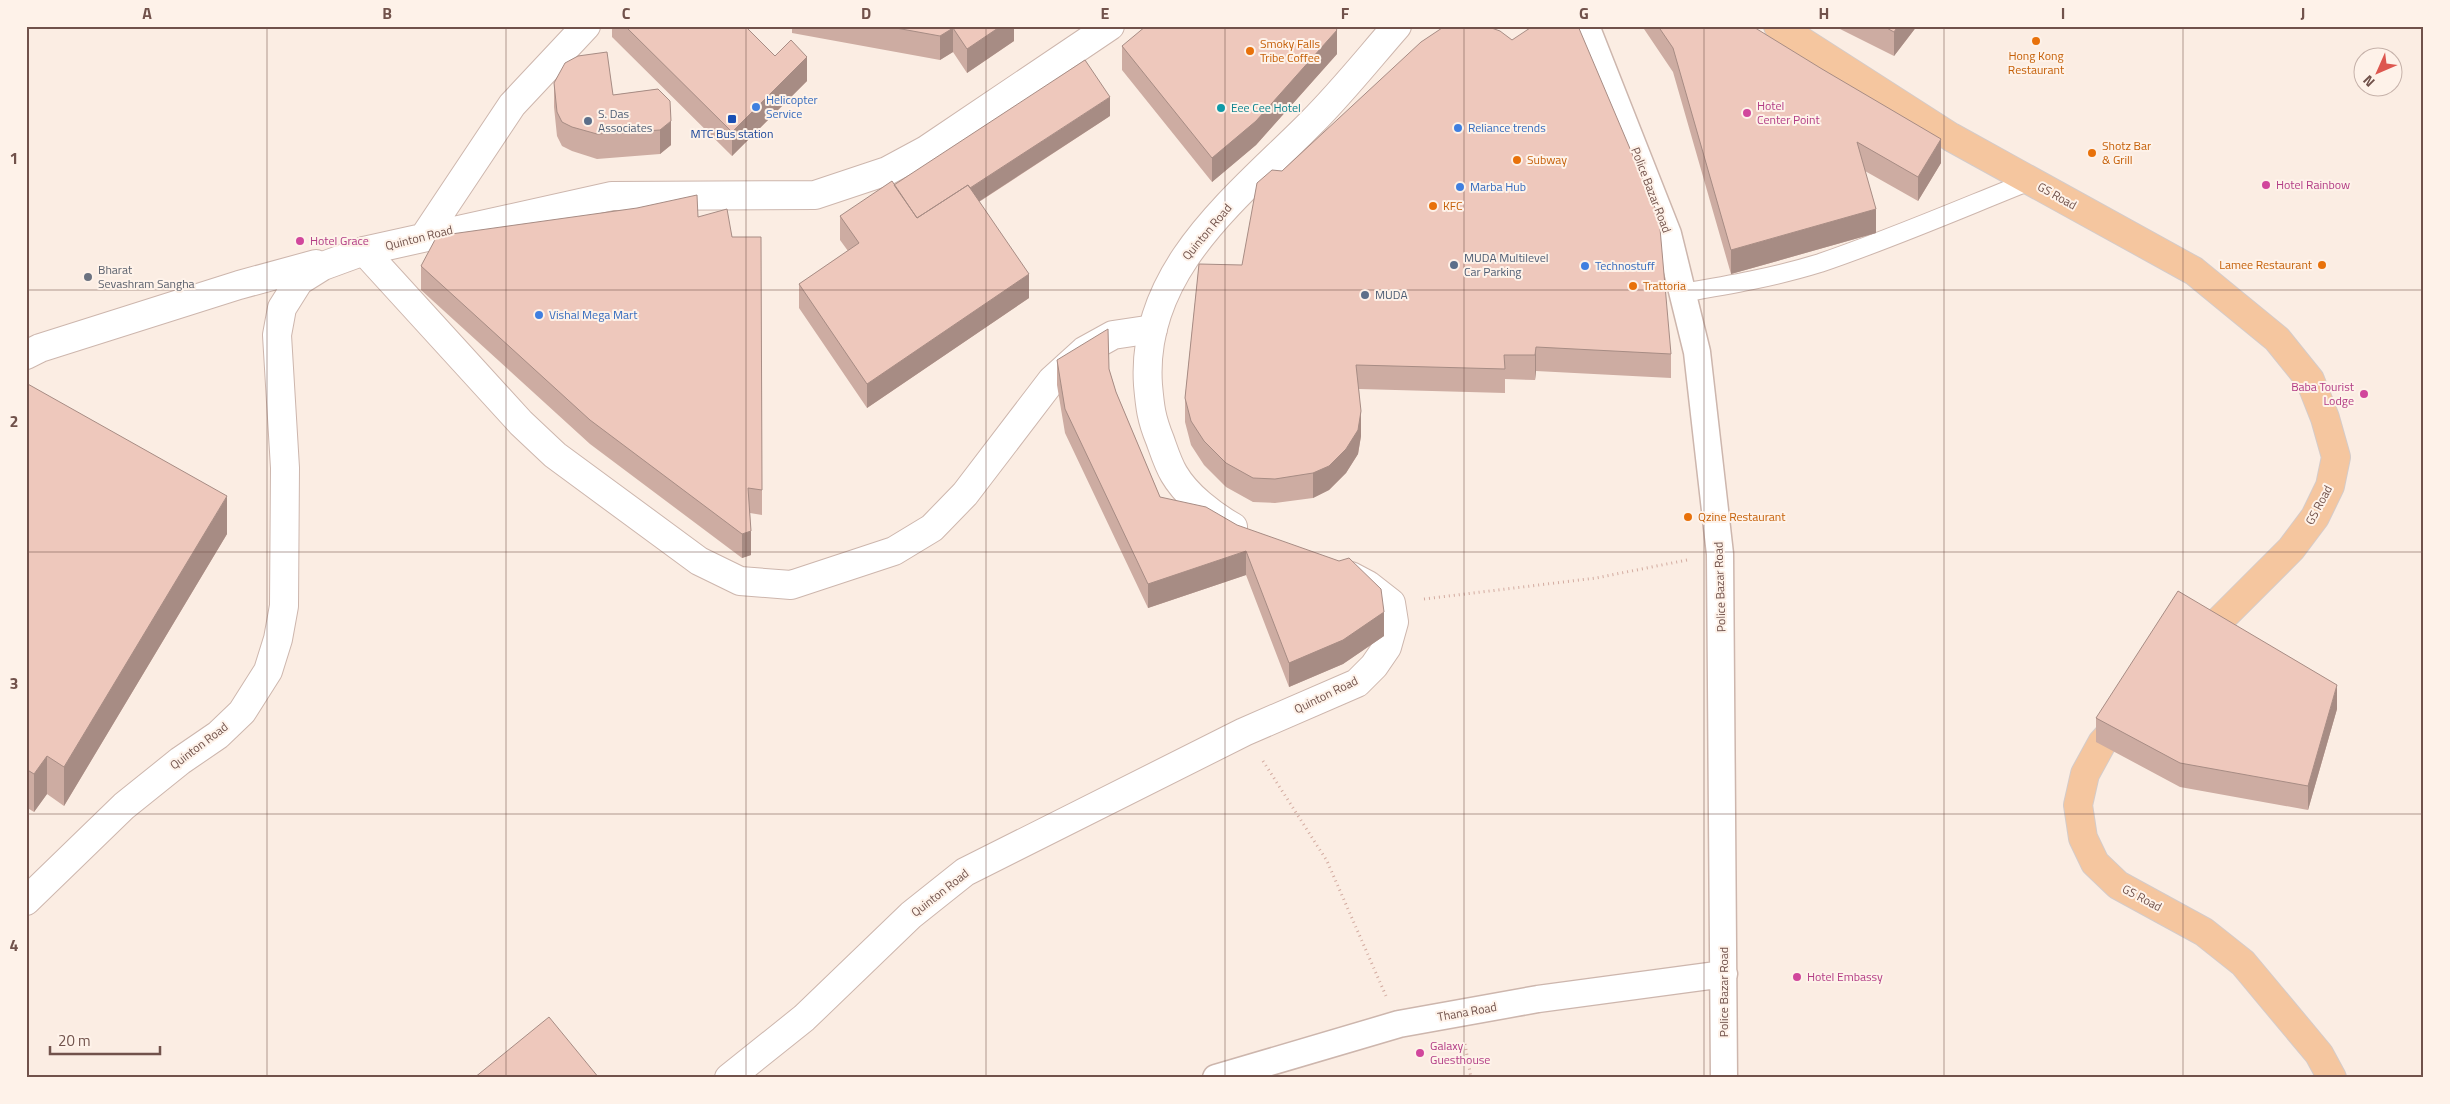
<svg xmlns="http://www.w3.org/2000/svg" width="2450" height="1104" font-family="'Titillium Web',sans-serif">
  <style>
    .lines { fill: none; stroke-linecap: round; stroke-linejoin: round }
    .service-casing { stroke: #cdb6ad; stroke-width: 20 }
    .pedestrian-casing { stroke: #cdb6ad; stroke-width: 29 }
    .minor-casing { stroke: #cdb6ad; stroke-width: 30 }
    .tertiary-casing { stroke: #cdb6ad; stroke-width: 30 }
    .primary-casing { stroke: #d4cbc9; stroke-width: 30 }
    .path { stroke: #d3aba0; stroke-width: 3; stroke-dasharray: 1 4; stroke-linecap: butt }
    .service { stroke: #fff; stroke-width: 18 }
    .pedestrian { stroke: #fff; stroke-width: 26 }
    .minor { stroke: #fff; stroke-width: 28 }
    .tertiary { stroke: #fff; stroke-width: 28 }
    .primary { stroke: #f5c69f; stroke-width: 28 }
    .wall { fill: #cdaca2 }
    .shaded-wall { fill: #a78c84 }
    .building { fill: #eec8bc; stroke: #a78c84 }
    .grid { fill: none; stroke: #71524b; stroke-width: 1; stroke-opacity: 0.55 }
    .food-dot { fill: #e8710a; stroke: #fef2e9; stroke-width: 2 }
    .shop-dot { fill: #3f7fe0; stroke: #fef2e9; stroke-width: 2 }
    .culture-dot { fill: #0f9aa8; stroke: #fef2e9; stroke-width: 2 }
    .hotel-dot { fill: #d1479c; stroke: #fef2e9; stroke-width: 2 }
    .transit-dot { fill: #1a4fb4; stroke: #fef2e9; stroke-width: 2 }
    .service-dot { fill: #5c6f8a; stroke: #fef2e9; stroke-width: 2 }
    .worship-dot { fill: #6b7280; stroke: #fef2e9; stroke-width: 2 }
    .labels { text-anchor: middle; stroke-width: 4; stroke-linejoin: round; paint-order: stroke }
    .food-label { font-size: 12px; fill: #c56008; stroke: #fef2e9; text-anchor: start }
    .shop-label { font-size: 12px; fill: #366cbe; stroke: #fef2e9; text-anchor: start }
    .hotel-label { font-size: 12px; fill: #b23c85; stroke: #fef2e9; text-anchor: start }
    .culture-label { font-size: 12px; fill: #0d838f; stroke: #fef2e9; text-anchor: start }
    .service-label { font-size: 12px; fill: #4e5e75; stroke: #fef2e9; text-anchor: start }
    .transit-label { font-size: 12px; fill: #164399; stroke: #fef2e9 }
    .street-label { font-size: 12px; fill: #71524b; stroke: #fef2e9 }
    .worship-label { font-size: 12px; fill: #5b616d; stroke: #fef2e9; text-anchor: start }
    .neatline { fill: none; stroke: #71524b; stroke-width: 2 }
    .grid-label { font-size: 16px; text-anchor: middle; font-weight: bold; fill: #71524b }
  </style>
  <rect width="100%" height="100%" fill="#fbede3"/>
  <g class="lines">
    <defs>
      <path id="service" d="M1682 293C1729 285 1775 277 1820 263 1891 239 1960 209 2030 181"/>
      <path id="pedestrian" d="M1586 26 1668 234 1697 352 1720 554 1724 1078
        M1216 1078 1399 1024 1538 999 1724 974"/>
      <path id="minor" d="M364 251 521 423 555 455 699 561 740 581 791 585 894 551 932 528 965 494 1052 380 1084 351 1113 335 1153 329"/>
      <path id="tertiary" d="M424 237 512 105 586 26
        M26 355 40 348 239 285 316 264
        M1233 527C1212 515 1187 496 1174 474 1168 464 1164 451 1160 440 1151 418 1150 407 1148 385 1140 269 1239 196 1312 122 1342 92 1369 58 1397 26
        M26 901 124 806 180 761 218 735 242 712 268 671 278 639 284 606 285 468 277 335 282 308 299 281 323 266 364 251 612 196 815 195 887 171 926 150 1110 26
        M729 1078 804 1018 911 915 965 872 1244 732 1357 683 1374 666 1387 647 1394 622 1391 603 1368 585 1351 576"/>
      <path id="primary" d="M1778 26 1951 137 2194 271 2277 339 2310 380 2325 418 2336 457 2330 486 2315 517 2291 549 2197 643
        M2125 717 2102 743 2085 774 2078 805 2083 838 2095 863 2118 885 2204 932 2243 963 2319 1054 2332 1078"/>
    </defs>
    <use href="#service" class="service-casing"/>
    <use href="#pedestrian" class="pedestrian-casing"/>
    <use href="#minor" class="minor-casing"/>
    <use href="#tertiary" class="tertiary-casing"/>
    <use href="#primary" class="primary-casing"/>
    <path class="path" d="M1424 599 1596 578 1687 560
      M1263 761 1327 861 1386 996
      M1465 1044 1471 1078"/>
    <use href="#service" class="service"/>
    <use href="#pedestrian" class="pedestrian"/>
    <use href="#minor" class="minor"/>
    <use href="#tertiary" class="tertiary"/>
    <use href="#primary" class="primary"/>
  </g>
  <path class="wall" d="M612 26H745L775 56 807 81 732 156 612 37Z
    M792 26H1014V41L967 73 953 52 940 60 792 33Z
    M1642 26H1752L1941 163 1918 201 1865 171 1876 233 1731 274 1673 72Z
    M1834 26H1917L1894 56Z
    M1122 46 1337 54 1256 145 1212 182 1122 70Z
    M554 83 613 95 658 89 671 145 660 154 597 159 572 151 562 146 557 136 554 107Z
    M1110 116 979 202 1029 298 867 408 799 308V284L848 251 840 240V216Z
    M698 217 762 490V515L750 513 751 555 742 558 590 444 421 290V266Z
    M1199 264 1671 354V378L1536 371 1535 380 1505 379V393L1359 389 1361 436 1358 454 1346 473 1329 490 1313 498 1275 503 1253 502 1226 487 1204 465 1191 445 1185 422V398Z
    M1057 360 1109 369 1116 392 1160 497 1384 636 1343 664 1289 687 1246 575 1148 608 1065 433 1057 385Z
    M26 383 227 534 64 806 47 794 34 812 26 807Z
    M2337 709 2308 810 2180 787 2096 742V718Z"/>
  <path class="shaded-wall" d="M1001 26H1014V41L967 73V49Z
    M1898 26H1917L1894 56V32Z
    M953 28V52L940 60V36Z
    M1337 30V54L1256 145 1212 182V158Z
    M807 57V81L732 156V132Z
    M1110 97V116L917 242V223Z
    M671 121V145L660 154V130Z
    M1941 139V163L1918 201V177Z
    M1876 209V233L1731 274V250Z
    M1029 274V298L867 408V384Z
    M1536 347V371L1535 380V355Z
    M1361 411V436L1358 454 1346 473 1329 490 1313 498V473Z
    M227 496V534L64 806V767Z
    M751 531V555L742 558V534Z
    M1246 551V575L1148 608V584Z
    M1384 612V636L1343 664 1289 687V663Z
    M2337 685V709L2308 810V786Z
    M47 756V794L34 812V774Z"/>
  <path class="building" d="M625 26H745L775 56 791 40 807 57 732 132Z
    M885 26H1001L967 49 953 28 940 36Z
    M1146 26H1334L1337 30 1256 121 1212 158 1122 46Z
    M1450 26H1486L1500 31 1512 40 1533 26H1578L1659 217 1671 354 1536 347 1535 355H1504L1505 369 1356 365 1361 411 1358 430 1346 449 1329 466 1313 473 1275 479 1253 478 1226 463 1204 441 1191 421 1185 398 1199 264 1242 265 1257 183 1272 170 1282 171 1421 42 1442 28Z
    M1658 26H1752L1822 69 1941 139 1918 177 1857 142 1876 209 1731 250 1673 48Z
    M1883 26H1898L1894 32Z
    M607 52 613 95 658 89 670 101 671 121 660 130 597 134 572 127 562 122 557 112 554 83 565 63 578 56Z
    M1085 60 1110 97 970 188 968 185 917 218 894 185Z
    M892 181 917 218 968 185 1029 274 867 384 799 284 859 243 840 216Z
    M697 195 698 217 727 209 732 237H761L762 490 748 488 751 531 742 534 590 420 421 266 437 236 637 208Z
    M1108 329 1109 369 1116 392 1160 497 1206 507 1237 525 1339 561 1349 558 1381 589 1384 612 1343 640 1289 663 1246 551 1148 584 1065 409 1057 360Z
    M26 383 227 496 64 767 47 756 34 774 26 769Z
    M2178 591 2337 685 2308 786 2180 763 2096 718Z
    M549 1017 599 1078H474Z"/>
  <path class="grid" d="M267 26V1078M506 26V1078M746 26V1078M986 26V1078M1225 26V1078M1464 26V1078M1704 26V1078M1944 26V1078M2183 26V1078M26 290H2424M26 552H2424M26 814H2424"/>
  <g class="food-dot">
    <circle cx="2036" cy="41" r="5"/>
    <circle cx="1250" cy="51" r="5"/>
    <circle cx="2092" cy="153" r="5"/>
    <circle cx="1517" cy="160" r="5"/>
    <circle cx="1433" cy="206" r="5"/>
    <circle cx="2322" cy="265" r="5"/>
    <circle cx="1633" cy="286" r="5"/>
    <circle cx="1688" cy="517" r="5"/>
  </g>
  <g class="shop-dot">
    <circle cx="756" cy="107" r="5"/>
    <circle cx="1458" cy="128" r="5"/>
    <circle cx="1460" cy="187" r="5"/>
    <circle cx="1585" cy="266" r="5"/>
    <circle cx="539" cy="315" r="5"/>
  </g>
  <circle class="culture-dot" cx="1221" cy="108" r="5"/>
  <g class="hotel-dot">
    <circle cx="1747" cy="113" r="5"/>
    <circle cx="2266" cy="185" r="5"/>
    <circle cx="300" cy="241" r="5"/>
    <circle cx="2364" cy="394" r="5"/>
    <circle cx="1797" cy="977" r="5"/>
    <circle cx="1420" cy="1053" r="5"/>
  </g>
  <rect class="transit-dot" x="727" y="114" width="10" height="10" rx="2.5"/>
  <g class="service-dot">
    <circle cx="588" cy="121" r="5"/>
    <circle cx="1454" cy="265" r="5"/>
    <circle cx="1365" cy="295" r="5"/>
  </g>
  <circle class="worship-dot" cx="88" cy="277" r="5"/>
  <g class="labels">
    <g class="food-label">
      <text x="1260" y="48">Smoky Falls<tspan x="1260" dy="14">Tribe Coffee</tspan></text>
      <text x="2036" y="60" text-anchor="middle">Hong Kong<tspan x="2036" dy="14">Restaurant</tspan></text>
      <text x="2102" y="150">Shotz Bar<tspan x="2102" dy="14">&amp; Grill</tspan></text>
      <text x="1527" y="164">Subway</text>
      <text x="1443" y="210">KFC</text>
      <text x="2312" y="269" text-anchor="end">Lamee Restaurant</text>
      <text x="1643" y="290">Trattoria</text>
      <text x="1698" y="521">Qzine Restaurant</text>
    </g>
    <g class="shop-label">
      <text x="766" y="104">Helicopter<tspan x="766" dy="14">Service</tspan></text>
      <text x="1468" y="132">Reliance trends</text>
      <text x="1470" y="191">Marba Hub</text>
      <text x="1595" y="270">Technostuff</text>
      <text x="549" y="319">Vishal Mega Mart</text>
    </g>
    <g class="hotel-label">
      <text x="1757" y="110">Hotel<tspan x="1757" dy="14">Center Point</tspan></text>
      <text x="2276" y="189">Hotel Rainbow</text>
      <text x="310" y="245">Hotel Grace</text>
      <text x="2354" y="391" text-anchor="end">Baba Tourist<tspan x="2354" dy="14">Lodge</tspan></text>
      <text x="1807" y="981">Hotel Embassy</text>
      <text x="1430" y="1050">Galaxy<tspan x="1430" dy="14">Guesthouse</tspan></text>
    </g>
    <g class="culture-label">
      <text x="1231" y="112">Eee Cee Hotel</text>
    </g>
    <g class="service-label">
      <text x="598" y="118">S. Das<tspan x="598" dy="14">Associates</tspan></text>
      <text x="1464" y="262">MUDA Multilevel<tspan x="1464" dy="14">Car Parking</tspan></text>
      <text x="1375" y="299">MUDA</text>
    </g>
    <g class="transit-label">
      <text x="732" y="138">MTC Bus station</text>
    </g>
    <g class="street-label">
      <text transform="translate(1651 190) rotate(69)" y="4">Police Bazar Road</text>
      <text transform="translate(2057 196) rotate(29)" y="4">GS Road</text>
      <text transform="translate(1207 232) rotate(-50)" y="4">Quinton Road</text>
      <text transform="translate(419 238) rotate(-14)" y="4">Quinton Road</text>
      <text transform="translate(2319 505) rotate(-62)" y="4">GS Road</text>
      <text transform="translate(1720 587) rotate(-92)" y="4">Police Bazar Road</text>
      <text transform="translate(1326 695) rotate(-26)" y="4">Quinton Road</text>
      <text transform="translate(199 746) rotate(-37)" y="4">Quinton Road</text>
      <text transform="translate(940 893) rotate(-38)" y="4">Quinton Road</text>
      <text transform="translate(2142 898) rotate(28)" y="4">GS Road</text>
      <text transform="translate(1724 992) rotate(-90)" y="4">Police Bazar Road</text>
      <text transform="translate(1467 1012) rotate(-10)" y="4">Thana Road</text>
    </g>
    <g class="worship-label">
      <text x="98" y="274">Bharat<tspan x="98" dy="14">Sevashram Sangha</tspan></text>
    </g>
  </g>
  <rect width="2450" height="1104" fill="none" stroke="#fef2e9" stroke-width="55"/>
  <g transform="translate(2378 72) rotate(225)"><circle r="24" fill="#fef2e9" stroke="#c6b2aa"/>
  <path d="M0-4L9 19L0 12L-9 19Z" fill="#dd574f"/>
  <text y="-8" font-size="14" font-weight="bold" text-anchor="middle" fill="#71524b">N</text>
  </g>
  <path d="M50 1046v8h110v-8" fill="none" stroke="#71524b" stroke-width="2.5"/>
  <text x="58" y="1046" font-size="15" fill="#71524b" stroke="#fef2e9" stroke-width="4" paint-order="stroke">20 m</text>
  <rect x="28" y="28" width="2394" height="1048" class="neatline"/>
  <g class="grid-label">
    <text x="147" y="19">A</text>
    <text x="387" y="19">B</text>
    <text x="626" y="19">C</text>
    <text x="866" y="19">D</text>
    <text x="1105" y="19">E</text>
    <text x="1345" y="19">F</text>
    <text x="1584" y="19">G</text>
    <text x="1824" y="19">H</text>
    <text x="2063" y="19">I</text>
    <text x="2303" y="19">J</text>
    <text x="14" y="164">1</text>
    <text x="14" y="427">2</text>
    <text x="14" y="689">3</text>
    <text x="14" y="951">4</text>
  </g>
</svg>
